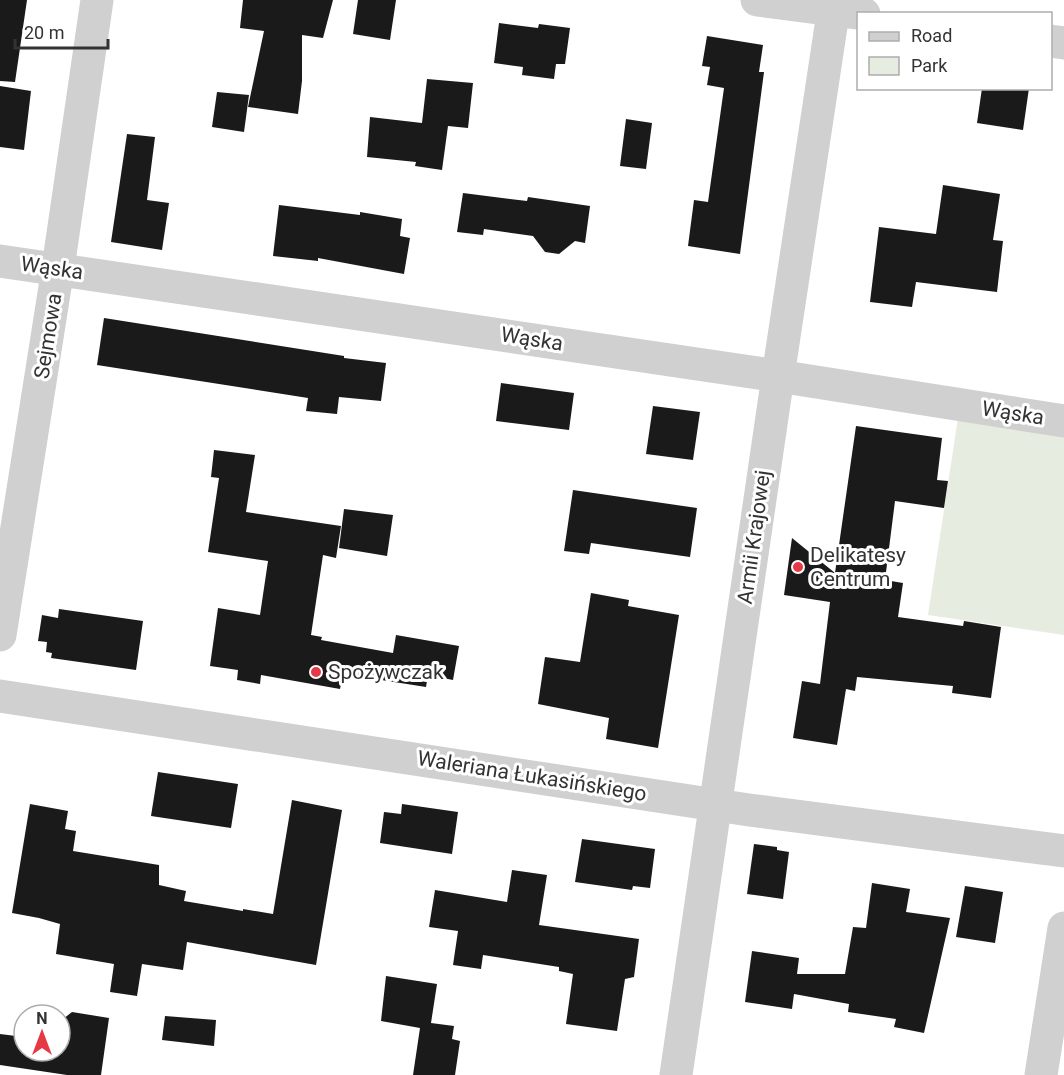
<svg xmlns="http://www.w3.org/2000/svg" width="1064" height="1075" font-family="Roboto,sans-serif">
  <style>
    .green { fill: #e6ecdf }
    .building { fill: #1a1a1a }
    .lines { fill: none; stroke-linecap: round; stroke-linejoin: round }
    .minor { stroke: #d0d0d0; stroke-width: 33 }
    .poi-dot { fill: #e63946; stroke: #fff; stroke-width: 2 }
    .labels { text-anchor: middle; stroke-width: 6; stroke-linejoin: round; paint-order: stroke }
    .street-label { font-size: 21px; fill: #333; stroke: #fff }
    .poi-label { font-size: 21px; fill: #333; stroke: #fff; text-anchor: start }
  </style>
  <rect width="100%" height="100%" fill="#fff"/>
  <path class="green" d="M958 418 1064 433V635L928 615Z"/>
  <path class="building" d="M0 0H27L15 82 0 81Z
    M243 0H333L323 38 302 35V81L298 114 248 107 264 31 240 28Z
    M358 0H396L390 40 353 34Z
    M499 23 538 28 539 24 570 28 565 64H556L554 79 522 75 523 67 494 63Z
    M707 36 763 45 759 72H764L740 254 688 246 694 200 708 202 724 88 707 85 710 67 702 66Z
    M427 79 473 83 468 128 448 126 442 170 415 166 416 162 367 157 370 117 422 123Z
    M0 86 31 91 24 150 0 147Z
    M982 88H1029L1023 130 977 123Z
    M217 92 249 95 244 132 212 127Z
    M626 119 652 123 646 169 620 166Z
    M127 134 155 137 147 200 169 203 162 250 111 242Z
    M943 185 1000 194 993 240 1003 241 997 292 916 282 912 307 870 302 879 227 936 234Z
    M463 193 527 201 528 197 590 206 585 243 575 241 559 254 545 252 533 236 484 229 483 235 457 232Z
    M279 205 360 215V212L402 219 400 236 410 238 404 274 318 258V261L273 256Z
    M104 318 344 356V358L386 363 381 401 339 397 337 414 306 411 308 398 97 365Z
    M501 383 574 393 569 430 496 421Z
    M653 406 700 412 693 460 646 454Z
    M856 426 942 438 937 480 948 481 944 508 895 501 885 580 903 583 898 617 963 626 964 621 1001 627 991 698 952 693 953 686 857 677 855 691 846 689 837 745 793 738 802 681 820 684 830 602 784 595 792 538 835 573Z
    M214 450 255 455 246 512 341 526 336 558 323 555 311 635 322 637 321 640 393 653 396 635 459 646 453 680 428 675 426 687 343 674 340 689 261 675 260 684 237 680 238 670 210 666 218 608 260 615 268 561 208 552 219 478 211 477Z
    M573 490 697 508 690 557 591 543 589 554 564 551Z
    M344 509 393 515 387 556 339 548Z
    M591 593 629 600 628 606 679 615 658 748 606 739 609 718 538 704 545 657 580 662Z
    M59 609 143 621 136 670 51 658 52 653 46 652 47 642 38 641 42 615 58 618Z
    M158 772 238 784 231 828 151 816Z
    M292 800 342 810 316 965 187 942 183 970 142 964 137 996 110 992 114 964 56 954 60 924 39 918 12 913 30 804 68 811 65 829 76 831 73 851 159 865V885L186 891 184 901 243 911V909L273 914Z
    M402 804 458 812 452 854 380 843 384 812 401 814Z
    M582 839 655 849 650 888 633 886 632 890 575 882Z
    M754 844 777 847V850L789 852 783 899 747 894Z
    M512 870 547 875 539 925 639 939 634 977 625 979 617 1031 566 1024 573 974 559 971V967L483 955 481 969 453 965 458 931 429 927 435 890 507 902Z
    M872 883 910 889 906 912 950 918 924 1033 894 1027 896 1019 848 1012 849 1004 794 994 792 1009 745 1002 752 951 799 958 797 974H845L853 927 866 928Z
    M965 886 1003 892 995 943 956 937Z
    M386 976 437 984 431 1023 454 1026 452 1039 460 1041 455 1075H413L420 1028 381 1021Z
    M72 1012 109 1018 101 1075H67L0 1065V1034L24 1037V1051H60L63 1019Z
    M165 1016 216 1020 214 1046 162 1040Z"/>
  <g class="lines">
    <path class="minor" d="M757 0 864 14
      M1050 41 1064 43
      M0 261 778 376 1064 421
      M0 635 58 268 97 0
      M0 696 749 810 1064 851
      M676 1075 778 376 835 0
      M1041 1075 1064 928"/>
  </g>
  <g class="poi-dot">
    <circle cx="798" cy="567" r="6"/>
    <circle cx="316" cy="672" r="6"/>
  </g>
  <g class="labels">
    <g class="street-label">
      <text transform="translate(52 268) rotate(8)" y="7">Wąska</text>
      <text transform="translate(48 336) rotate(-81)" y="7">Sejmowa</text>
      <text transform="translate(532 339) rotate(9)" y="7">Wąska</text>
      <text transform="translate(1013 413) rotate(9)" y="7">Wąska</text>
      <text transform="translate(754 537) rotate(-82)" y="7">Armii Krajowej</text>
      <text transform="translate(532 776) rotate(9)" y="7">Waleriana Łukasińskiego</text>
    </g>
    <g class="poi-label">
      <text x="810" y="562">Delikatesy<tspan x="810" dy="24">Centrum</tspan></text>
      <text x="328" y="679">Spożywczak</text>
    </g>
  </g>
  <rect x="857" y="12" width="195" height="78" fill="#ffffff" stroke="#adadad" stroke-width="1.5"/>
  <rect x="869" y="32" width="30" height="9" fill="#d0d0d0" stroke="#adadad" stroke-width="1.5"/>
  <text x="911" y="42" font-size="18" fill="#333333">Road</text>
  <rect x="869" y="57" width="30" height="18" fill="#e6ecdf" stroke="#adadad" stroke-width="1.5"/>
  <text x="911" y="72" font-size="18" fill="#333333">Park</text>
  <g transform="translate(42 1033)"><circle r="28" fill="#ffffff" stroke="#adadad" stroke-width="1.5"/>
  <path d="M0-4.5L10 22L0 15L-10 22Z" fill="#e63946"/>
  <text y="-9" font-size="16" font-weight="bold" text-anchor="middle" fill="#333333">N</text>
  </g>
  <path d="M15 39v9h93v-9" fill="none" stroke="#333333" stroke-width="3"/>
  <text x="24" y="39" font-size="18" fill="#333333" stroke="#ffffff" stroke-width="4.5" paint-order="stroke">20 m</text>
</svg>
